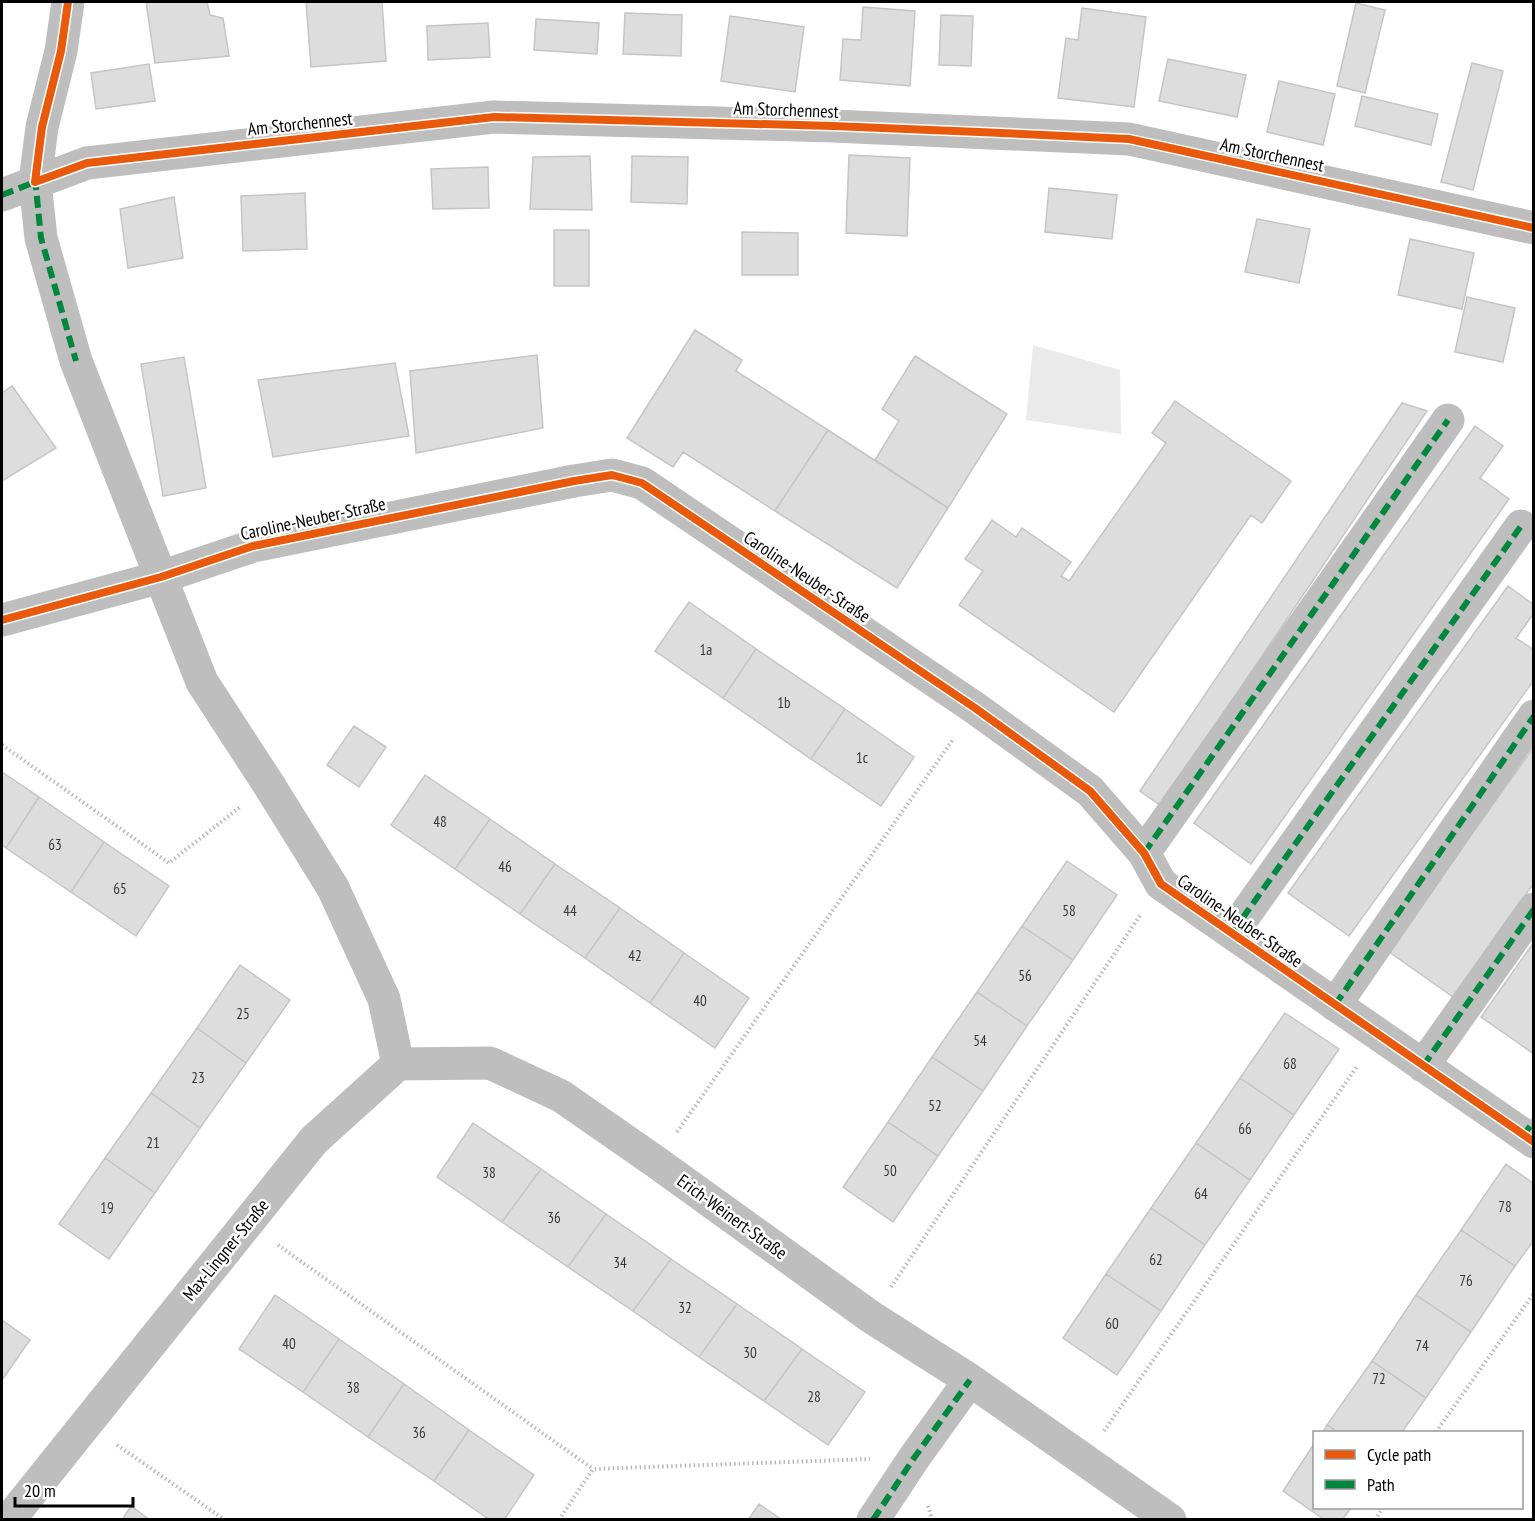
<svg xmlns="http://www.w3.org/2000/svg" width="1535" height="1521" font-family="'PT Sans Narrow',sans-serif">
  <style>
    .green { fill: #eaeaea }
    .building { fill: #ddd; stroke: #c5c5c5; stroke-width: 1.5 }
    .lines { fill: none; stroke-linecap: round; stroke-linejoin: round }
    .path { stroke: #b8b8b8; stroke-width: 4; stroke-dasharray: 1.5 3; stroke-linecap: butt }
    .street { stroke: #bebebe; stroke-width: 33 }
    .quiet { stroke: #00873e; stroke-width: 6; stroke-dasharray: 12 6; stroke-linecap: butt }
    .cycleway-casing { stroke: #fff; stroke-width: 11 }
    .cycleway { stroke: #e8590c; stroke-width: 8 }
    .labels { text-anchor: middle; stroke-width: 5; stroke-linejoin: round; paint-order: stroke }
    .number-label { font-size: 15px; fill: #373737 }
    .street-label { font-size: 18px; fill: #000; stroke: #fff }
  </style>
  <rect width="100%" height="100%" fill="#fff"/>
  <path class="green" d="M1033 345 1120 370 1121 434 1026 420Z"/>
  <path class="building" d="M146 2H207L210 15 223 18 229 56 155 63Z
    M306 2H382L386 61 311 67Z
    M1356 3 1385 10 1365 93 1337 86Z
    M863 7 915 11 910 86 840 80 843 39 861 40Z
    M1082 8 1146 17 1134 107 1058 98 1066 38 1078 40Z
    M625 13 682 15 681 56 623 54Z
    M941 15 973 16 971 66 939 65Z
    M730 16 804 27 795 92 721 81Z
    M536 19 599 23 597 54 534 50Z
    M488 23 490 57 428 60 427 26Z
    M1168 59 1246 75 1237 117 1159 101Z
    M1472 63 1503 71 1473 190 1441 182Z
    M149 64 155 101 96 109 91 73Z
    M1279 81 1335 94 1323 145 1267 132Z
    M1362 96 1438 114 1431 145 1355 126Z
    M849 155 910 158 907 236 846 233Z
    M590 156 592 210 530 209 533 157Z
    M632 156 688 157 687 204 631 202Z
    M488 167 489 208 433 209 431 169Z
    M1049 188 1117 195 1112 239 1045 232Z
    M305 193 307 249 243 251 241 196Z
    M174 197 183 258 128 268 120 209Z
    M1257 219 1310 229 1299 283 1245 272Z
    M554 230H589V286H554Z
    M742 232 798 233V275H742Z
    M1410 239 1474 253 1462 309 1398 295Z
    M1467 297 1515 308 1503 362 1455 352Z
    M695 330 742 360 736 371 828 430 775 511 683 452 673 467 627 438Z
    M537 355 543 428 416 453 410 371Z
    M915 356 1007 414 948 508 875 460 899 421 882 409Z
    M184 357 206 488 163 496 141 364Z
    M395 363 409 436 273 457 258 380Z
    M12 386 56 448 2 481V393Z
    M1175 401 1291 481 1262 523 1251 515 1114 712 959 605 983 571 965 559 992 520 1016 537 1022 528 1071 562 1061 576 1069 581 1166 443 1152 433Z
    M1402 403 1427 411 1161 806 1140 791Z
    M1475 426 1503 446 1480 478 1509 499 1251 864 1194 823Z
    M828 430 948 508 897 588 775 511Z
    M1508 586 1534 605V613L1516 638 1534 650V680L1349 936 1288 893Z
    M689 602 756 649 723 698 655 651Z
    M756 649 845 709 811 759 723 698Z
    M845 709 914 757 881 806 811 759Z
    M354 726 386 747 359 787 327 765Z
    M1534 747V883L1453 997 1388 951Z
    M2 772 39 797 6 848 2 845Z
    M425 775 490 819 455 869 391 825Z
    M39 797 104 842 71 892 6 848Z
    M490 819 555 864 520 914 455 869Z
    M104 842 169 886 136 936 71 892Z
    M1067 861 1117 895 1073 960 1022 926Z
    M555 864 620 908 585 958 520 914Z
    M620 908 684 953 650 1003 585 958Z
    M1022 926 1073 960 1027 1026 977 992Z
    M1534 942V1054L1481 1017Z
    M684 953 749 998 715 1048 650 1003Z
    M240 965 290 1000 246 1063 197 1028Z
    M977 992 1027 1026 983 1091 932 1057Z
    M1285 1013 1339 1049 1294 1115 1240 1078Z
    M197 1028 246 1063 200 1128 151 1093Z
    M932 1057 983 1091 938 1156 888 1122Z
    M1240 1078 1294 1115 1250 1180 1196 1143Z
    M151 1093 200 1128 155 1193 105 1158Z
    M888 1122 938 1156 893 1222 843 1187Z
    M473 1123 541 1169 502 1222 437 1177Z
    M1196 1143 1250 1180 1205 1245 1151 1208Z
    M105 1158 155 1193 109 1259 59 1224Z
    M1506 1164 1534 1184V1240L1515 1266 1461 1230Z
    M541 1169 606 1214 568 1267 502 1222Z
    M1151 1208 1205 1245 1161 1311 1106 1274Z
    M606 1214 671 1259 633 1311 568 1267Z
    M1461 1230 1515 1266 1471 1332 1416 1295Z
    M671 1259 737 1304 699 1357 633 1311Z
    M1106 1274 1161 1311 1117 1375 1063 1338Z
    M275 1295 339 1339 303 1392 239 1349Z
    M1416 1295 1471 1332 1426 1398 1372 1361Z
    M737 1304 802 1349 764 1401 699 1357Z
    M2 1320 30 1340 2 1380Z
    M339 1339 404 1384 368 1437 303 1392Z
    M802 1349 865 1392 828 1445 764 1401Z
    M1372 1361 1426 1398 1402 1432H1338L1327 1425Z
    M404 1384 469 1430 434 1481 368 1437Z
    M1327 1425 1338 1432H1323Z
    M469 1430 534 1475 504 1520H490L434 1481Z
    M1314 1444V1508H1351L1342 1520H1325L1283 1491Z
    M759 1504 782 1520H748Z
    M131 1506 150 1520H122Z"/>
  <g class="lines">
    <path class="path" d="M2 745 169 863 240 807
      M677 1132 954 738
      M278 1245 593 1469
      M891 1287 1141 914
      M1104 1431 1358 1065
      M1436 1432 1534 1293
      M117 1445 225 1520
      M928 1506 932 1520
      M559 1520 593 1469 870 1459
      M1375 1520 1383 1508"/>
    <path class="street" d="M68 2 61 51 42 127 35 182 41 238 76 361 202 682 269 785 333 888 384 999 398 1064
      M2 195 87 163 494 117 833 126 1129 139 1534 228
      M2 620 161 577 253 546 574 481 612 475 642 483 975 708 1090 791 1144 853 1161 884 1534 1142
      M1144 853 1448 420
      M1232 933 1521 526
      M1335 1005 1534 716
      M1423 1066 1534 909
      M9 1520 314 1140 398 1064 490 1063 561 1096 656 1162 871 1317 970 1380 1170 1520
      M873 1520 914 1458 970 1380"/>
    <path class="quiet" d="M35 178 41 238 76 361
      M2 195 40 180
      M1144 853 1448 420
      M1232 933 1521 526
      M1335 1005 1534 716
      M1423 1066 1534 909
      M1523 1136 1534 1121
      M873 1520 914 1458 970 1380"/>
    <defs>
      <path id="cycleway" d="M68 2 61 51 42 127 35 182 87 163 494 117 833 126 979 132 1129 139 1534 228
        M2 620 161 577 253 546 574 481 612 475 642 483 975 708 1090 791 1144 853 1161 884 1534 1142"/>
    </defs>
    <use href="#cycleway" class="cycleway-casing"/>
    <use href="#cycleway" class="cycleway"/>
  </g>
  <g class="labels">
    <g class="number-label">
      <text x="706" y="655">1a</text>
      <text x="784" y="708">1b</text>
      <text x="862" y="763">1c</text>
      <text x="440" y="827">48</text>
      <text x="55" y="850">63</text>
      <text x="505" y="872">46</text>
      <text x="120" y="894">65</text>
      <text x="570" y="916">44</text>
      <text x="1069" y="916">58</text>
      <text x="635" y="961">42</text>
      <text x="1025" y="981">56</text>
      <text x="700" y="1006">40</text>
      <text x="243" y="1019">25</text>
      <text x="980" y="1046">54</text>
      <text x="1290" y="1069">68</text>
      <text x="198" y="1083">23</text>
      <text x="935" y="1111">52</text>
      <text x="1245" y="1134">66</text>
      <text x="153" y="1148">21</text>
      <text x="890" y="1176">50</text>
      <text x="489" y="1178">38</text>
      <text x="1201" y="1199">64</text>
      <text x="1505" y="1212">78</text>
      <text x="107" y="1213">19</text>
      <text x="554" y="1223">36</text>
      <text x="1156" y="1265">62</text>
      <text x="620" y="1268">34</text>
      <text x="1466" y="1286">76</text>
      <text x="685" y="1313">32</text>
      <text x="1112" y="1329">60</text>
      <text x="289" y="1349">40</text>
      <text x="1422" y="1351">74</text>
      <text x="750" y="1358">30</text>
      <text x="1379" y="1384">72</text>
      <text x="353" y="1393">38</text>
      <text x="814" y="1402">28</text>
      <text x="419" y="1438">36</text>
    </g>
    <g class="street-label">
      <text transform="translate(786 110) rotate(2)" y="6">Am Storchennest</text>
      <text transform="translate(300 124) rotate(-6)" y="6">Am Storchennest</text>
      <text transform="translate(1272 155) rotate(12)" y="6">Am Storchennest</text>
      <text transform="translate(313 519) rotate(-12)" y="6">Caroline-Neuber-Straße</text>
      <text transform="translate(807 577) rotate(34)" y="6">Caroline-Neuber-Straße</text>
      <text transform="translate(1240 921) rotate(35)" y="6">Caroline-Neuber-Straße</text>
      <text transform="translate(732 1217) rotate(36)" y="6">Erich-Weinert-Straße</text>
      <text transform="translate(226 1250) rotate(-51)" y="6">Max-Lingner-Straße</text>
    </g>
  </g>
  <rect width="1535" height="1521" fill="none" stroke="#000000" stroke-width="6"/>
  <rect x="1313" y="1431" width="210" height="78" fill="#ffffff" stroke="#999999" stroke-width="1.5"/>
  <rect x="1325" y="1450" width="30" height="9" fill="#e8590c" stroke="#999999" stroke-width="1.5"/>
  <text x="1367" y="1461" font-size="18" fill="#000000">Cycle path</text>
  <rect x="1325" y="1480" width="30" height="9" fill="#00873e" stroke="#999999" stroke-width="1.5"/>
  <text x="1367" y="1491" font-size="18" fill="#000000">Path</text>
  <path d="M15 1497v9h118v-9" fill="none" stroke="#000000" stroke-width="3"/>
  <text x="24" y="1497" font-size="18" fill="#000000" stroke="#ffffff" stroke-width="4.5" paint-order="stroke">20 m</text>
</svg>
